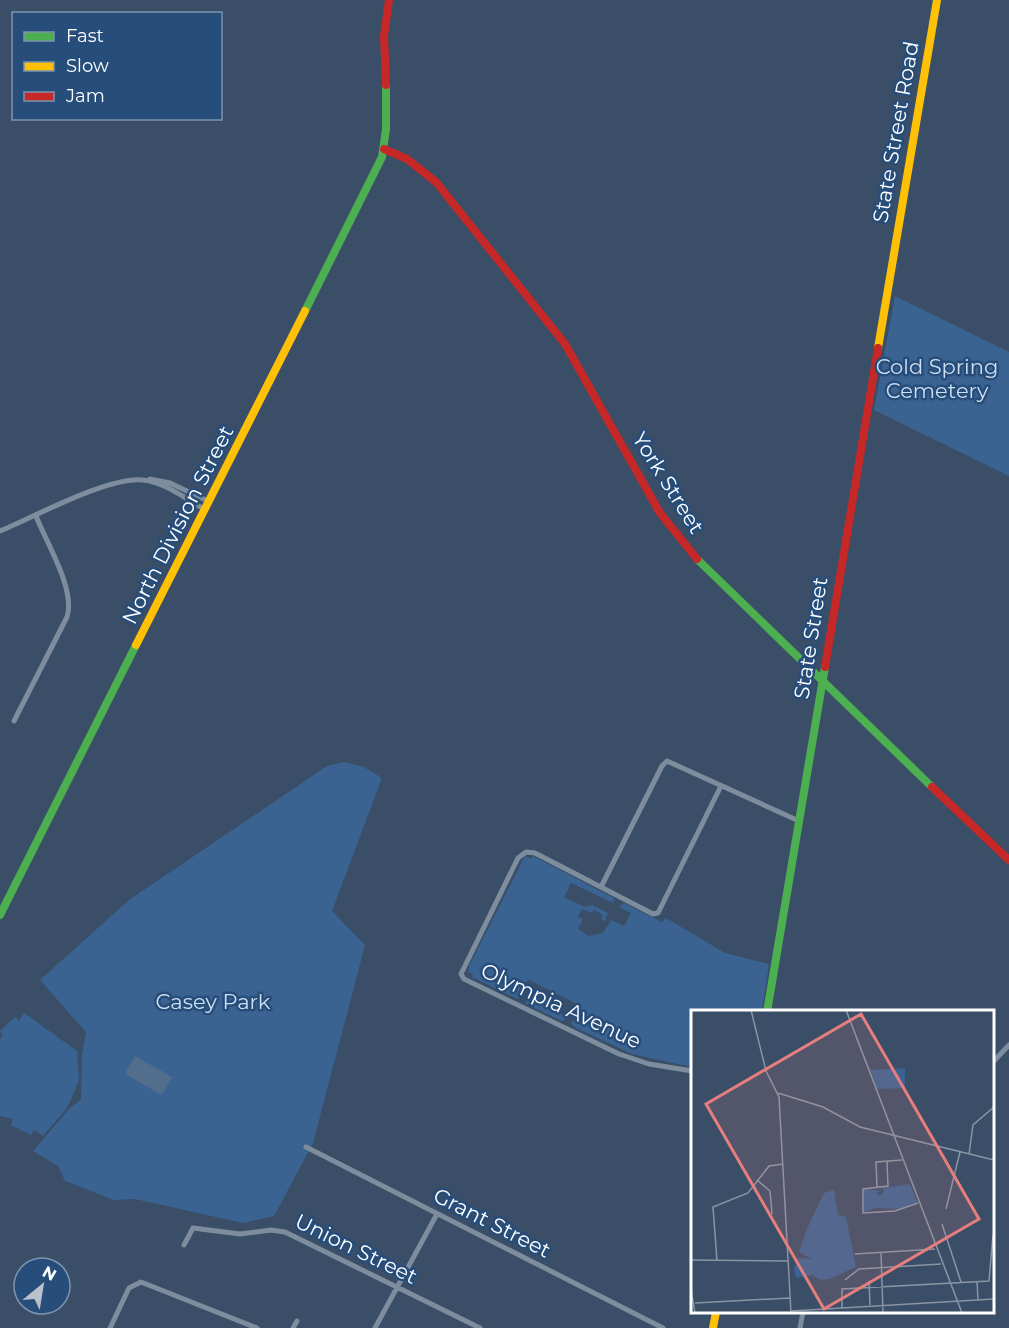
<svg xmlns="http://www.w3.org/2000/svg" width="1009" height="1328" font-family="Montserrat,sans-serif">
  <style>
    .green { fill: #3b6391 }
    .water { fill: #536d8d }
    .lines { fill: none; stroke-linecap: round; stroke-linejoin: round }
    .street { stroke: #7e8d9e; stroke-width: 5 }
    .fast { stroke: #4caf50; stroke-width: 8 }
    .slow { stroke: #ffc107; stroke-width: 8 }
    .jam { stroke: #c62828; stroke-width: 8 }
    .labels { text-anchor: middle; stroke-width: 5; stroke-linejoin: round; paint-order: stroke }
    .street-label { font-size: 21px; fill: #fff; stroke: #274d7a }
    .park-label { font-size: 21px; fill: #cddff3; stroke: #274d7a }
    .inset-road { fill: none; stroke: #8995a4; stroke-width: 1.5 }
    .view { fill: #e67e7e; fill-opacity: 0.15; stroke: #e67e7e; stroke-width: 3 }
    .inset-edge { fill: none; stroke: #fff; stroke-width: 3 }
  </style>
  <rect width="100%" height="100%" fill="#3a4e67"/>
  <path class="green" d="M895 296 1009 352V476L874 410Z
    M344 762 364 767 382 778 332 911 365 945 313 1143 274 1216 243 1223 135 1199 114 1200 65 1181 58 1166 33 1151 70 1108 81 1100 82 1055 86 1032 40 980 129 900 327 766Z
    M525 856 531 859 533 856 614 898 613 903 571 883 564 897 585 907 592 905 608 913 605 921 601 919 603 915 594 910 592 913 582 909 578 917 583 919 578 929 589 936 603 933 611 920 624 926 631 913 619 907 624 903 662 922 666 918 725 953 769 964 762 1011 692 1012V1067L632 1054 576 1028 571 1024 581 1012 579 1005 529 980 523 983 518 999 472 977 473 974 468 972 469 966Z
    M527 997 567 1017V1019L562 1021 526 1004Z
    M24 1013 77 1051 79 1081 67 1108 43 1136 34 1130 31 1135 11 1125 13 1119 0 1116V1039L3 1036 0 1031 15 1017 19 1021Z"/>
  <path class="water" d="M135 1056 172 1077 162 1095 125 1074Z"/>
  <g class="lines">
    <path class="street" d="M150 479 170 483 210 502
      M0 531C34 517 109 476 143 480 165 482 187 500 206 510
      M14 721 67 617C76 590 46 542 36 516
      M601 887 662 766 667 761 799 821
      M992 1063 1009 1045
      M692 1071 649 1064 619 1054 464 979 461 974 518 858 526 852 535 853 653 914 658 913 721 786
      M306 1147 663 1328
      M184 1245 193 1228 240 1234 271 1230 285 1232 480 1328
      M110 1328 129 1288 141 1282 257 1328
      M293 1328 297 1321
      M375 1328 437 1214
      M800 1328 803 1312"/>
    <path class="fast" d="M305 311 382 157 386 129V85
      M697 559 932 787
      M0 915 136 645
      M767 1012 825 667"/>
    <path class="slow" d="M878 348 937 0
      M136 645 305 311
      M713 1328 716 1312"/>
    <path class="jam" d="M386 85 384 36 389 0
      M384 149 407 159 436 182 565 344 660 513 697 559
      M825 667 878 348
      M932 787 1009 860"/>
  </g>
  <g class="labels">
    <g class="street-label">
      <text transform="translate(896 132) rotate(-80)" y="7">State Street Road</text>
      <text transform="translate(668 483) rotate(58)" y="7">York Street</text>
      <text transform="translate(178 525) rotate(-63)" y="7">North Division Street</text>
      <text transform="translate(811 638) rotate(-81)" y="7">State Street</text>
      <text transform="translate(561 1006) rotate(25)" y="7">Olympia Avenue</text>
      <text transform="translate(492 1223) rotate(27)" y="7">Grant Street</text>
      <text transform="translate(356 1249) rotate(26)" y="7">Union Street</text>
    </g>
    <g class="park-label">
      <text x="937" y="374">Cold Spring<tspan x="937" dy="24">Cemetery</tspan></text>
      <text x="213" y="1009">Casey Park</text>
    </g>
  </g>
  <g transform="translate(691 1010)">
    <rect width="303" height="303" fill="#3a4e67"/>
    <path d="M214 58V78L186 79 179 60ZM219 174 226 192 211 199 184 198 173 202V179L190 181 185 183 189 186 193 181 191 178ZM143 180 147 205 155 207 165 257 139 269 130 270 121 265 105 268 103 258 108 248 121 249 108 242 115 221 133 183Z" fill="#3b6391"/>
    <path class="inset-road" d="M60 0 75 61 88 87 100 303M155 0 271 303M87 83 132 97 169 117 303 150M278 144 282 115 303 97M196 151 197 176 172 179V203L204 201 227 193M66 170 79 181 81 204M186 177 185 152 211 150M255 199 269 142M251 214 270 272M190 242 192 303M164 244 244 239M0 250 97 251M26 251 22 197 57 183 78 156 92 154M154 270 168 259 250 254M178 271 179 295M286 272 287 290M0 280 4 303M4 293 99 288M151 298V279L298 271 302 225M100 301 303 289"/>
    <path class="view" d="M170 4 288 209 133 299 15 94Z"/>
    <rect width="303" height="303" class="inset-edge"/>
  </g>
  <rect x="12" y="12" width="210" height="108" fill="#274d7a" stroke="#7d94af" stroke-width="1.5"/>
  <rect x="24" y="32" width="30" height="9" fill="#4caf50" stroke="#7d94af" stroke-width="1.5"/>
  <text x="66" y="42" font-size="18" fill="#ffffff">Fast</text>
  <rect x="24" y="62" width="30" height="9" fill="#ffc107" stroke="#7d94af" stroke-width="1.5"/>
  <text x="66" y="72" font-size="18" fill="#ffffff">Slow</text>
  <rect x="24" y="92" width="30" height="9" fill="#c62828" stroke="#7d94af" stroke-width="1.5"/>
  <text x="66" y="102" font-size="18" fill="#ffffff">Jam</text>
  <g transform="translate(42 1286) rotate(30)"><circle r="28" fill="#274d7a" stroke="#7d94af" stroke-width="1.5"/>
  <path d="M0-4.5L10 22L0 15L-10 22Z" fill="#bac1ca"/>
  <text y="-9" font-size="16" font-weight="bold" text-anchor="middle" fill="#ffffff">N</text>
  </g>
</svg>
